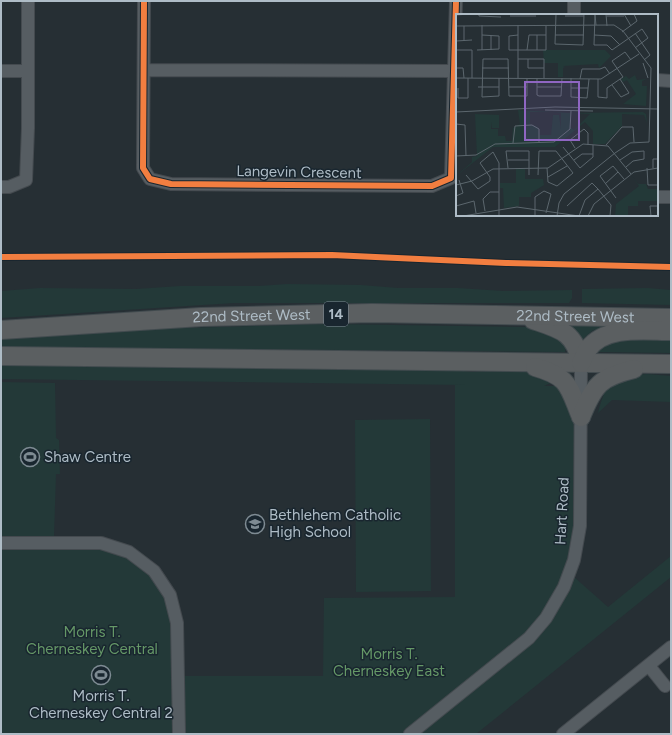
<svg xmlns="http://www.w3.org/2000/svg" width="672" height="735" font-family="Figtree,sans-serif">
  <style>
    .green { fill: #233938 }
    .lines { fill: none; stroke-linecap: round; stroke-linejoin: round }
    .minor-casing { stroke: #444a4f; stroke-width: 14 }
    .highway-casing { stroke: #424b4f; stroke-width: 20 }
    .minor { stroke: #565d62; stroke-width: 12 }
    .highway { stroke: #5b5f61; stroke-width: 18 }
    .cycleway-casing { stroke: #19262f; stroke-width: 8 }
    .cycleway { stroke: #f27e40; stroke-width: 6 }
    .labels { text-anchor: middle; stroke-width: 3; stroke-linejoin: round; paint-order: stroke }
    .shield { fill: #19262f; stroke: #818f99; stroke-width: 1 }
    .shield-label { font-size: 14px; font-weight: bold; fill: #aebcc6 }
    .street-label { font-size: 15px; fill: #aebcc6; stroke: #19262f }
    .poi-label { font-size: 15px; fill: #aebcc6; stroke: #19262f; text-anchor: start }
    .park-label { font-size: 15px; fill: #659867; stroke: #19262f }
    .inset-road { fill: none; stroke: #5c676e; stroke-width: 1 }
    .view { fill: #8f66c2; fill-opacity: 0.15; stroke: #8f66c2; stroke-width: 2 }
    .inset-edge { fill: none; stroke: #aebcc6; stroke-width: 2 }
  </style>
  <rect width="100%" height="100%" fill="#262f34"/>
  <path class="green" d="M287 284 361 285 398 288H458L503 291 572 290V298L569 303H234L1 318V291L40 288 136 289 180 286H259Z
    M648 288 671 290V305L582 303V289Z
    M612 323 592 331 582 340 567 325Z
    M329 324 532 327 552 333 566 345 565 352 1 347V336L140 329Z
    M622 337H671V353L598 352 604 346Z
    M1 363 440 368 472 372 509 369 530 372 555 381 544 386H562L573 418 574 427 573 527 571 548 565 569 608 607 671 556V577L476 734H1V382L55 383 56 438 59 440 60 474H56L54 536C68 536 83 536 97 537 134 540 169 568 178 603 184 627 181 652 184 676H323L324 598 455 597V385H465L1 379Z
    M647 374 671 376V402L612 400 598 413C607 378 613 377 647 374Z
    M430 419 431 591 356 592 355 420Z"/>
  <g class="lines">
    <defs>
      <path id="minor" d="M144 1 143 168 150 179 171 184 432 186 451 178 456 1
        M574 15V1
        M144 70 453 71
        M1 71H28
        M657 80 671 81
        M1 187H9L26 180 28 128V1
        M657 197H671
        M1 543H101L129 552 154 571 170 595 177 623 179 734
        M649 666 665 686
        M410 734 529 638 546 618 564 587 574 560 580 526 581 363
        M563 734 671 647"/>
      <g id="highway">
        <path d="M533 320C560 329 575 332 581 363"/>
        <path id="s1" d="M1 330 201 317 372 313 671 318"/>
        <path d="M1 356 671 364"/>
        <path d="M581 363C583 359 585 353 588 349 606 325 645 331 671 331"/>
        <path d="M535 367C570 377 568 386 581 417"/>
        <path d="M581 417C594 385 600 377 634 369"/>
      </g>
    </defs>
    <use href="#minor" class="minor-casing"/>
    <use href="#highway" class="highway-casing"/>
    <use href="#minor" class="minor"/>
    <use href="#highway" class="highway"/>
    <defs>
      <path id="cycleway" d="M144 1 143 168 150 179 171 184 432 186 451 178 456 1
        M1 257 332 255 506 263 671 267"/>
    </defs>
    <use href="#cycleway" class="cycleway-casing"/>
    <use href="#cycleway" class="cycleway"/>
  </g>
  <defs>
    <symbol id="stadium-ring" viewBox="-11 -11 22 22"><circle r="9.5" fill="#19262f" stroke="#7e8b93" stroke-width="1.5"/><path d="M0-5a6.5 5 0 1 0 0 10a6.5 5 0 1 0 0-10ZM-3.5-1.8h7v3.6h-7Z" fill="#7e8b93"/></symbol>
    <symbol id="school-ring" viewBox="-11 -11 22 22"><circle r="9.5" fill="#19262f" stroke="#7e8b93" stroke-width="1.5"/><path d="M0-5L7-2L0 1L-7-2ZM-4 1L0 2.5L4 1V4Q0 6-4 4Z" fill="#7e8b93"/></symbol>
  </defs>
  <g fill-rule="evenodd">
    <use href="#stadium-ring" x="19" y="446" width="22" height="22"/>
    <use href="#school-ring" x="244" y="513" width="22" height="22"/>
    <use href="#stadium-ring" x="90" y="664" width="22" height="22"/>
  </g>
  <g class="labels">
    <rect class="shield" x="324" y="302" width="24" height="24" rx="3"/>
    <g class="shield-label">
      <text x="336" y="319">14</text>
    </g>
    <g class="street-label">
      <text transform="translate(299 172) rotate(1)" y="5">Langevin Crescent</text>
      <text dy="5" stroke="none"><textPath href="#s1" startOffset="251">22nd Street West</textPath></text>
      <text dy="5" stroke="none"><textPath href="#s1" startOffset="575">22nd Street West</textPath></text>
      <text transform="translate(562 511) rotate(-87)" y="5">Hart Road</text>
    </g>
    <g class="poi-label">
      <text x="44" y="462">Shaw Centre</text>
      <text x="269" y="520">Bethlehem Catholic<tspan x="269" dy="17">High School</tspan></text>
      <text x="101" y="701" text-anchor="middle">Morris T.<tspan x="101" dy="17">Cherneskey Central 2</tspan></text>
    </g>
    <g class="park-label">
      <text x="92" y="637">Morris T.<tspan x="92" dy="17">Cherneskey Central</tspan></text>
      <text x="389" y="659">Morris T.<tspan x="389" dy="17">Cherneskey East</tspan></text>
    </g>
  </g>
  <g transform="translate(456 14)">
    <rect width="202" height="202" fill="#262f34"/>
    <path d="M87 36H149L155 42 143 54 142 50 107 52 109 53 107 54V63H102V49H88ZM179 61 181 66 191 65 186 67V72H191L190 92 167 90 180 80 171 66 167 68 165 65 170 62 173 65ZM62 96 114 99V113L118 116 134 100 117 99 187 98 190 100 191 109 188 101 166 100V112L149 130H137V117L129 108 99 133H37L0 162 16 148V143L21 142 19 100 43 101V114H36V108L35 115H42V122H49L50 127H56L57 114 64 110ZM74 98H105V115L103 101H97L95 121H84L82 113 74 110ZM60 155H69V165H87L88 171 75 179V183H63V192L48 194 47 174H44V169H60ZM175 161 182 170H190L192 175H202V187H182V192H172V202H159L160 190 183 172Z" fill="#233938" fill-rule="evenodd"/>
    <path class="inset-road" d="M23 0V2L45 3M100 0 99 30 127 31 128 0M150 0 151 12M168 0 175 12M0 1 13 0M54 2H80M109 2H128M151 2H168M140 11 139 1 138 31H151L156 36 186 15 192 24 179 34M0 12 158 11 167 17 195 54M8 12V27M166 18 181 7 178 0M179 19 194 41 188 46M62 21 53 22V36H90V12M81 21V36M99 21H128M138 21 155 22 164 31M0 27 16 26M0 36H16V64M21 36 43 35V22L26 21M26 36V11M35 36V21M71 36 73 21H90M62 45H88V64M72 45V54H88M187 49 192 64M0 54V27M0 54H7L8 64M26 54H53M0 64 145 65 183 40M43 64V82L26 83 27 45H52L53 82H71V64M62 64V11M81 64V81L83 82H105L106 64M115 64V83L131 84 133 65M124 65 126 55H144L149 53 154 60M142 65V83L151 84V74L167 63 156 47 169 38 175 46M156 71 165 83 173 79 164 65M22 73H43M53 73H71M81 73H105M2 74V84H12V64M115 74H132M89 96 137 97M0 98 99 93 202 95M0 110 9 111 10 142M57 129 59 112 76 111 83 115V129M150 131 166 113H177L178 128M107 133 124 154 137 143V131M119 134 114 126 128 115 132 119V131M0 142 20 141 39 130 98 128 114 115 115 97M52 146H73M118 146 126 140H137M164 146 176 138 188 137V145L177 147 170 153M52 154 50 137H73V161M191 154 192 171H202M197 154V145H202M10 161 22 175 34 167V163L24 149 37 138 43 149V202M82 161 83 137H100L117 159 101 172 92 168 91 154M92 163 111 152M149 170 162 158M0 171 16 167 37 155 92 154 127 130 152 132 175 160M0 182 7 179 3 166M160 184 144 162 157 152 168 165M0 192 18 187 20 199M111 192 136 169 142 175M29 197 27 185 34 178H43M7 202 61 193 123 202M79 202V183L88 177 95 180 90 199M101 202 103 189 108 180 159 139 174 129 193 128 195 54M123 202 129 186 142 175 155 191 154 202M132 202 138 190 178 158 202 154M195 202 194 192H202"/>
    <path class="view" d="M69 68H123V126H69Z"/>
    <rect width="202" height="202" class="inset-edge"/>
  </g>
  <rect width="672" height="735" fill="none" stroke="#aebcc6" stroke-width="4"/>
</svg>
